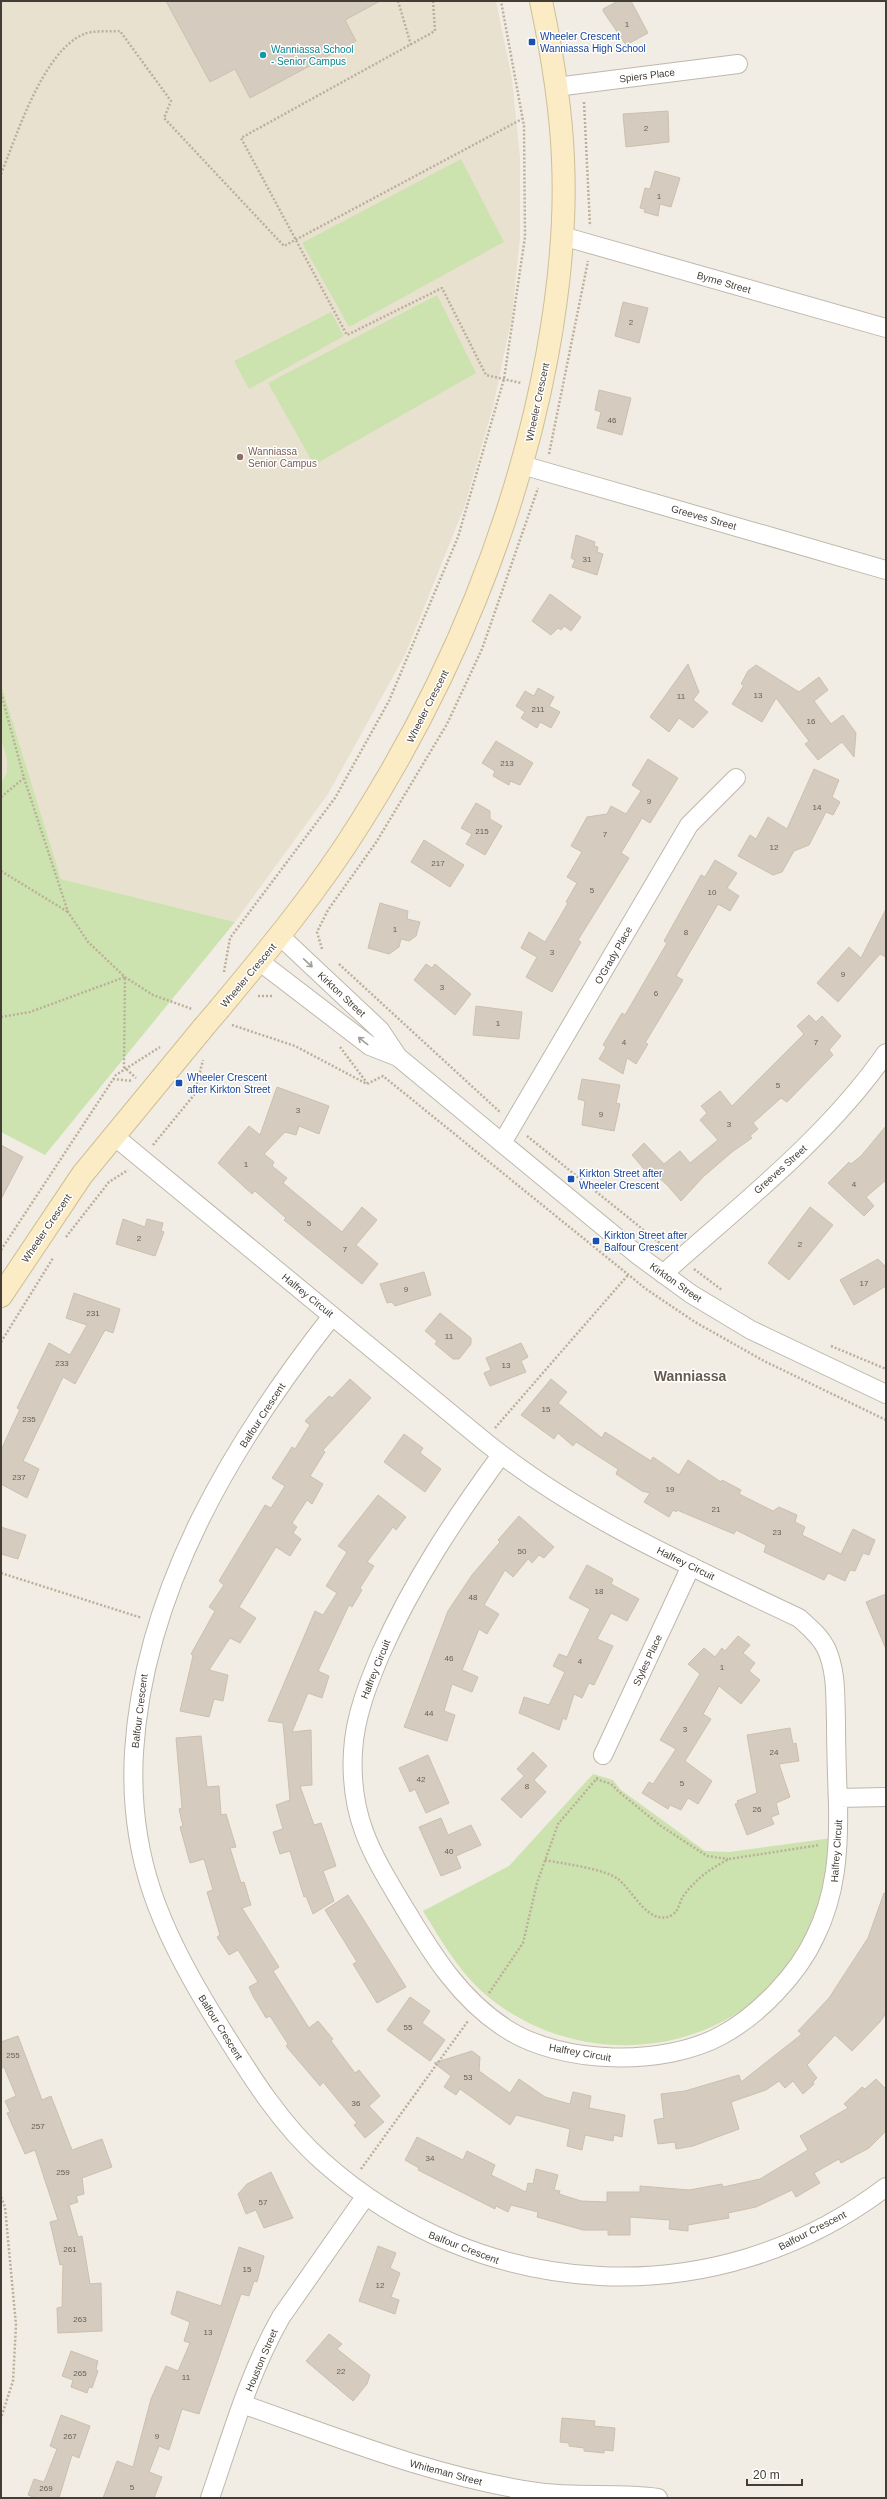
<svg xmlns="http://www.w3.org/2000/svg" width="887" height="2499" font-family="Helvetica,sans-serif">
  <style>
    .education { fill: #e9e1cf }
    .green { fill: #cde3af }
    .building { fill: #d5cbbe; stroke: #ccc0ae }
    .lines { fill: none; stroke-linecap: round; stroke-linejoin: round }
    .street-casing { stroke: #bfb7ab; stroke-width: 20 }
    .secondary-casing { stroke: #cebf97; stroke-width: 24 }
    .path { stroke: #bcaf9a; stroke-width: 2.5; stroke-dasharray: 2 2; stroke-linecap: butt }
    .street { stroke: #fff; stroke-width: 18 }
    .secondary { stroke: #fbecc5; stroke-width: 22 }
    .secondary-bridge-casing { stroke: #cebf97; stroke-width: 24; stroke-linecap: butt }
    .secondary-bridge { stroke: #fbecc5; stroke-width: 22 }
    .oneway { stroke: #a19e9a }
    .transit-dot { fill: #1a4fb4; stroke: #fff; stroke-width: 1.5 }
    .culture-dot { fill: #0f9aa8; stroke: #fff; stroke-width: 1.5 }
    .education-dot { fill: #8d6e63; stroke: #fff; stroke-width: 1.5 }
    .labels { text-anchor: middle; stroke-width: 3; stroke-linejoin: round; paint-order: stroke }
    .number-label { font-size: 8px; fill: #686057 }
    .transit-label { font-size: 10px; fill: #164399; stroke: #fff; text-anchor: start }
    .culture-label { font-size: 10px; fill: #0d838f; stroke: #fff; text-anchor: start }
    .street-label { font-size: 10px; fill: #433d35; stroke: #fff }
    .education-label { font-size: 10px; fill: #785e54; stroke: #fff; text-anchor: start }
    .district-label { font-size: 14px; font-weight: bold; fill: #655b4d; stroke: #fff }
  </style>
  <rect width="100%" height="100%" fill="#f1ede4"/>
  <path class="education" d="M1 1H496L512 79 520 158V237L512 316 493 407 464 508 405 655 328 794 235 922 61 879 1 684Z
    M1 739 7 759V772L1 783Z"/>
  <path class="green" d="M461 159 504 242 349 327 302 243Z
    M437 295 476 373 314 465 268 383Z
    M331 312 344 336 249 389 234 361Z
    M1 684 61 879 235 922 45 1155 1 1132V783L7 772V759L1 739Z
    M593 1774 613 1780 621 1790 705 1851 729 1852 832 1838C828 1874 821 1908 804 1940 743 2057 584 2078 486 1995 459 1972 441 1940 423 1911L509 1866Z"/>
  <path class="building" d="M166 1H380L345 20 356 41 250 98 235 69 210 82Z
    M618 1H631L648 33 626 45 603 11V9Z
    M668 111 669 142 626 147 623 114Z
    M655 171 680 178 671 207 660 204 658 216 644 212 645 209 640 208 645 188 650 189Z
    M623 302 648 308 639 343 615 336Z
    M599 390 631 398 622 435 597 428 601 412 595 410Z
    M576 535 595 542 594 546 598 547 597 552 603 554 597 575 572 567 575 560 571 558Z
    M550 594 581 617 571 631 564 626 561 630 558 628 551 635 532 621Z
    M688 664 699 692 693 700 708 712 693 728 679 718 669 732 650 717Z
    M756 665 799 692 819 677 828 690 814 701 831 724 843 715 856 733 854 757 842 742 818 760 805 744 809 741 776 698 762 722 732 704 744 685 741 684 748 671Z
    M538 688 554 697 549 706 560 712 551 728 540 722 537 728 521 718 525 712 516 706 525 691 534 696Z
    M496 741 533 763 520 785 510 781 509 785 493 776 495 771 482 763Z
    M648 759 678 778 650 823 642 818 621 853 629 858 578 940 581 942 552 992 526 977 537 957 521 948 529 932 545 942 568 903 566 902 577 883 567 877 582 852 571 846 587 817 607 814 611 806 626 814 641 791 632 785Z
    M814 769 839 780 832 797 840 802 833 815 826 812 809 845 794 851 782 872 773 875 738 856 750 835 756 839 768 817 787 829Z
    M476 803 490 811V819L502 826 485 855 466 844 472 834 461 828Z
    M424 840 464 865 450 887 411 862Z
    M715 860 737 873 727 888 739 896 730 911 718 904 676 976 683 980 645 1043 648 1044 636 1064 627 1058 623 1074 599 1059 606 1047 603 1045 622 1013 625 1015 667 943 664 941 701 875 705 877Z
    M380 903 408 911 407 919 420 922 416 936 409 941 401 939 399 947 389 954 368 948Z
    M886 909V957L880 954 838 1002 817 983 849 947 861 958Z
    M426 964 432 968 435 964 471 994 455 1015 414 980Z
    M476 1006 522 1012 519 1039 473 1035Z
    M809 1015 816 1022 822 1016 841 1036 829 1050 833 1055 787 1102 781 1098 753 1123 758 1129 750 1136 752 1138 732 1152 703 1177 681 1201 667 1185 654 1173 650 1176 632 1155 644 1143 664 1164 680 1151 690 1163 718 1140 700 1120 707 1113 701 1106 720 1091 732 1106 804 1034 797 1026Z
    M582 1079 620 1085 616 1103 620 1104 614 1131 582 1125 585 1101 578 1099Z
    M277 1087 329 1106 319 1134 299 1126 296 1135 285 1132 264 1154 274 1162 272 1166 287 1178 283 1183 342 1232 362 1207 377 1220 356 1245 378 1264 362 1284 284 1220 286 1218 255 1191 252 1194 218 1163 249 1126 260 1135Z
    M886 1126V1180L866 1197 874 1206 864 1216 828 1183 849 1162 851 1164 861 1156Z
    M1 1145 23 1157 1 1199Z
    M810 1207 833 1225 789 1280 768 1263Z
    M123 1219 145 1227 147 1219 163 1223 161 1231 164 1232 155 1256 116 1244Z
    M878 1259 886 1267V1286L854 1305 840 1280Z
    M424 1272 431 1295 395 1306 392 1302 387 1303 380 1284Z
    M74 1293 120 1309 113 1333 105 1330 75 1384 63 1377 23 1461 39 1469 27 1498 1 1484V1450L20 1409 17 1408 49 1343 70 1355 87 1325 66 1318Z
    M440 1313 471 1338V1344L459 1359H453L435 1344 437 1341 425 1331Z
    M521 1343 528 1357 521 1361 526 1372 490 1386 484 1373 491 1370 486 1358Z
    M350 1379 371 1398 323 1450 325 1452 310 1476 323 1484 312 1504 307 1500 292 1523 297 1527 293 1533 301 1539 290 1556 276 1547 239 1607 256 1618 240 1643 230 1638 209 1670 228 1675 223 1701 214 1699 209 1717 180 1711 193 1656 191 1654 215 1611 209 1607 224 1585 219 1581 265 1505 271 1508 285 1486 272 1478 292 1447 295 1449 310 1425 305 1421 329 1396 332 1398Z
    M551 1379 567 1392 558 1403 602 1438 605 1432 651 1461 653 1457 679 1475 688 1460 721 1482 722 1480 741 1490 739 1494 773 1511 779 1507 797 1515 795 1522 805 1527 802 1535 841 1554 853 1529 875 1540 869 1555 863 1553 855 1571 850 1570 845 1581 828 1573 824 1580 764 1552 766 1545 736 1530 734 1534 677 1510 676 1512 673 1510 669 1517 644 1502 650 1493 642 1491 616 1474 618 1469 576 1442 573 1446 558 1433 554 1439 521 1415Z
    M404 1434 423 1448 420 1453 441 1469 425 1492 384 1462Z
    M378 1495 406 1517 396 1530 393 1527 367 1562 374 1566 360 1588 362 1590 352 1607 349 1605 318 1671 329 1676 322 1698 308 1693 292 1732 311 1730 312 1785 300 1786 314 1825 321 1823 336 1866 323 1871 334 1901 313 1914 306 1896 304 1897 290 1851 280 1854 273 1832 283 1829 276 1805 290 1800 283 1723 268 1721 315 1611 323 1615 337 1593 326 1586 347 1552 338 1546Z
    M519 1516 554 1547 544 1558 539 1555 532 1563 528 1559 513 1577 505 1570 484 1605 499 1614 487 1634 479 1629 462 1670 478 1677 472 1692 452 1684 444 1711 455 1715 447 1741 404 1727 448 1611 472 1575 500 1542 498 1540Z
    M1 1527 26 1535 18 1559 1 1554Z
    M587 1565 613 1579 611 1584 639 1599 627 1621 611 1613 597 1639 613 1646 594 1685 589 1683 582 1698 574 1694 566 1720 563 1718 559 1730 519 1713 524 1697 549 1705 565 1672 553 1666 559 1654 567 1657 590 1609 569 1598Z
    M886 1594V1649L866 1602Z
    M738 1636 750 1645 743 1653 755 1663 749 1671 760 1680 741 1704 719 1686 703 1714 711 1719 685 1761 712 1781 698 1804 688 1798 681 1810 670 1805 668 1809 642 1793 649 1782 653 1784 676 1749 660 1740 700 1674 688 1664 704 1648 715 1657 722 1648 725 1651Z
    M790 1728 793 1744 796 1743 799 1761 779 1764 790 1797 776 1803 779 1814 771 1817 774 1824 747 1835 735 1804 738 1803 737 1801 757 1793 747 1735Z
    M201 1736 207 1787 219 1786 221 1815 226 1814 236 1847 230 1848 241 1883 244 1882 251 1905 242 1908 279 1967 273 1971 309 2028 318 2021 333 2039 331 2041 355 2073 359 2070 380 2096 369 2106 384 2122 365 2138 354 2125 357 2123 323 2082 320 2086 286 2046 288 2044 270 2016 266 2018 253 1996 249 1987 258 1982 238 1950 229 1955 217 1937 220 1935 207 1892 213 1890 204 1859 190 1863 180 1827 183 1826 179 1809 182 1808 176 1738Z
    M533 1752 547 1766 534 1780 546 1792 521 1818 501 1799 524 1776 517 1769Z
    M428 1755 449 1803 426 1813 415 1789 410 1792 399 1768Z
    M441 1818 448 1835 471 1825 481 1845 456 1856 461 1868 441 1876 419 1827Z
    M884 1893H886V2013L880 2022 852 2051 835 2035 807 2065 817 2078 813 2082 814 2084 803 2094 793 2081 785 2088 779 2081 766 2090 731 2102 739 2129 693 2146 676 2149 675 2142 658 2144 654 2120 664 2118 661 2094 685 2091 739 2075 741 2082 802 2034 798 2031 829 1998 868 1938Z
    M348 1895 406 1987 377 2003 353 1964 357 1962 325 1910Z
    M410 1997 430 2011 422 2023 445 2040 430 2061 387 2030Z
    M18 2036 42 2100 51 2096 72 2150 102 2139 112 2167 82 2178 84 2194 76 2196 78 2202 69 2205 78 2237 82 2236 90 2284 101 2283 102 2331 58 2333 57 2308 62 2307 63 2264 60 2265 50 2222 58 2220 35 2150 25 2154 7 2113 10 2112 5 2101 16 2096 4 2067 1 2069V2042Z
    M472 2051 480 2057 479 2071 510 2093 519 2079 545 2097 570 2104 573 2092 591 2096 589 2108 625 2115 622 2137 614 2135 613 2141 585 2135 582 2150 567 2146 570 2129 516 2115 510 2125 460 2089 456 2095 444 2087 451 2076 434 2063Z
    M876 2079 886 2089V2131L869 2148 841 2163 839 2159 814 2173 820 2183 796 2197 792 2190 756 2207 728 2213 729 2218 688 2225V2231L669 2229 670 2220 630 2217V2235H608V2230H583L537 2217 538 2212 511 2205 508 2212 496 2206 495 2209 418 2170 419 2168 405 2160 417 2137 463 2160 467 2151 495 2165 491 2175 526 2192 528 2183 533 2184 536 2169 558 2175 554 2190 560 2191 559 2194 581 2201 607 2202V2192H640V2186L689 2190 722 2184 723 2187 760 2179 808 2150 800 2136 848 2108 844 2104 862 2087 865 2089Z
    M271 2172 293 2218 264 2228 256 2210 246 2214 238 2194 247 2184Z
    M378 2246 396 2253 390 2268 400 2273 391 2297 399 2300 395 2314 359 2301Z
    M239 2247 264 2256 257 2282 254 2281 249 2296 241 2294 199 2414 182 2409 169 2450 159 2446 149 2472 162 2477 154 2498H103L117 2461 133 2467 151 2399 166 2366 178 2371 190 2343 184 2341 190 2322 171 2314 177 2291 221 2306Z
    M329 2334 342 2344 337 2349 370 2375 367 2384 353 2401 306 2361Z
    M71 2351 98 2361 96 2369 98 2371 92 2388 89 2387 87 2393 71 2387 73 2380 62 2376Z
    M61 2415 90 2426 79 2458 72 2455 59 2498H36L28 2495 34 2479 44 2482 57 2449 50 2446Z
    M562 2418 595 2421 594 2426 615 2428 613 2451 604 2450V2453L584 2451V2448L569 2446V2443L560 2442Z"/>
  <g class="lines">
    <defs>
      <path id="street" d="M556 87 738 64
        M562 236 886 328
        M522 465 886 570
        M280 936 380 1030 398 1057
        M259 961 370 1046 398 1057 639 1256 691 1294 751 1330 886 1394
        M114 1136 484 1441C579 1518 690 1566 799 1618 809 1627 820 1636 826 1648 837 1672 835 1697 836 1722 836 1749 837 1777 838 1804 839 1851 836 1895 815 1937 798 1974 759 2015 722 2035 664 2067 561 2065 505 2028 460 1999 432 1954 405 1909 372 1854 349 1818 353 1751 355 1716 368 1684 381 1653 413 1581 455 1518 501 1455
        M502 1143 689 825 736 778
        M663 1274C740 1205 826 1139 886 1053
        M332 1316C234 1441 144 1589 134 1752 128 1857 161 1931 214 2017 246 2068 277 2121 322 2161 481 2303 715 2317 886 2187
        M603 1755 691 1566
        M838 1798 886 1797
        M242 2404C339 2438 435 2477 537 2492 577 2498 618 2492 658 2498
        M210 2498C231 2437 249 2373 281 2317L365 2197"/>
      <path id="secondary" d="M220 1008C270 948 319 889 360 823 450 681 516 522 547 356 559 291 566 225 563 159 561 106 552 53 541 1
        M1 1296 82 1175 203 1028"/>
    </defs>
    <use href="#street" class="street-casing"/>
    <use href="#secondary" class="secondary-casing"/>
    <path class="path" d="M398 1 411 45
      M433 1 435 31 241 138 347 335 442 288 486 375 521 383
      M584 102 590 226
      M1 174C17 135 43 51 84 34 93 30 110 32 120 31L171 101 164 118 284 246 522 119
      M549 454 588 261
      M1 693 24 778 68 912 88 942 125 977 153 995 192 1009
      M1 797 24 778
      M1 871 68 912
      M322 949 317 932 328 910 377 841 447 724 482 649 538 488
      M339 964 501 1113
      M224 972 230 938 335 798 389 701 458 537 504 379 525 237 524 126 501 1
      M258 996H274
      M1 1017 30 1012 125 977 124 1067 136 1078
      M232 1025 295 1046 367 1084 383 1076 646 1289 695 1322 764 1361 886 1420
      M340 1047 367 1083
      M113 1079 133 1081
      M527 1136 666 1248
      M153 1145 194 1095 203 1060
      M66 1237 109 1182 128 1170
      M1 1250 116 1075 160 1047
      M694 1269 722 1290
      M1 1342 53 1258
      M831 1346 886 1369
      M495 1428 628 1275
      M1 1573 142 1618
      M596 1779 611 1784 619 1792 661 1826 707 1856 728 1859
      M545 1860C564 1864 602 1868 618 1879 632 1889 649 1928 672 1915 680 1910 679 1901 684 1895 696 1879 711 1868 729 1859L820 1845
      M489 1993 523 1943 537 1883 558 1824 598 1777
      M361 2169 468 2021
      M1 2197 5 2207 16 2325 13 2381 1 2418"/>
    <use href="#street" class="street"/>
    <use href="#secondary" class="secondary"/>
    <defs>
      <path id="secondary-bridge" d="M203 1028 220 1008"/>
    </defs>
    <use href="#secondary-bridge" class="secondary-bridge-casing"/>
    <use href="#secondary-bridge" class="secondary-bridge"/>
  </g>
  <defs><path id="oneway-shaft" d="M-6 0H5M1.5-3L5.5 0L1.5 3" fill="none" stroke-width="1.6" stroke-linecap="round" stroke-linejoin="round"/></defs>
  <g class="oneway">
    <use href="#oneway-shaft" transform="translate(308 963) rotate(43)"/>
    <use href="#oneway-shaft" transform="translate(363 1041) rotate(-142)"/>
  </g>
  <g class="transit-dot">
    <rect x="528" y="38" width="8" height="8" rx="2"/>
    <rect x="175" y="1079" width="8" height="8" rx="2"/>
    <rect x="567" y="1175" width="8" height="8" rx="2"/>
    <rect x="592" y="1237" width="8" height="8" rx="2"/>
  </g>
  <circle class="culture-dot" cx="263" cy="55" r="4"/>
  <circle class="education-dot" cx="240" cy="457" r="4"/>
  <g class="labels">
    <g class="number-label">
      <text x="627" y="27">1</text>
      <text x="646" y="131">2</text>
      <text x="659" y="199">1</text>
      <text x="631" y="325">2</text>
      <text x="612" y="423">46</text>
      <text x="587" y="562">31</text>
      <text x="758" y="698">13</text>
      <text x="681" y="699">11</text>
      <text x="538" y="712">211</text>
      <text x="811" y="724">16</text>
      <text x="507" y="766">213</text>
      <text x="649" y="804">9</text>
      <text x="817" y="810">14</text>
      <text x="482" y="834">215</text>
      <text x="605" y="837">7</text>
      <text x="774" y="850">12</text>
      <text x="438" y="866">217</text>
      <text x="592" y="893">5</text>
      <text x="712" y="895">10</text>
      <text x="395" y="932">1</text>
      <text x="686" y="935">8</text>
      <text x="552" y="955">3</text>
      <text x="843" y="977">9</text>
      <text x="442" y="990">3</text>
      <text x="656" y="996">6</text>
      <text x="498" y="1026">1</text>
      <text x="624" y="1045">4</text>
      <text x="816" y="1045">7</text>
      <text x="778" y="1088">5</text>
      <text x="298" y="1113">3</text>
      <text x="601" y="1117">9</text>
      <text x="729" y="1127">3</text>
      <text x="246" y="1167">1</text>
      <text x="854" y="1187">4</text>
      <text x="309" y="1226">5</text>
      <text x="139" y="1241">2</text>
      <text x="800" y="1247">2</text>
      <text x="345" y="1252">7</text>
      <text x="864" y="1286">17</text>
      <text x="406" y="1292">9</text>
      <text x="93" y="1316">231</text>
      <text x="449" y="1339">11</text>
      <text x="62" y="1366">233</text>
      <text x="506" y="1368">13</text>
      <text x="546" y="1412">15</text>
      <text x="29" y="1422">235</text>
      <text x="19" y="1480">237</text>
      <text x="670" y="1492">19</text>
      <text x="716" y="1512">21</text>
      <text x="777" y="1535">23</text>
      <text x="522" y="1554">50</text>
      <text x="599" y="1594">18</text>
      <text x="473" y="1600">48</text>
      <text x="449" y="1661">46</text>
      <text x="580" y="1664">4</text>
      <text x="722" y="1670">1</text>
      <text x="429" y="1716">44</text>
      <text x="685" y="1732">3</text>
      <text x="774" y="1755">24</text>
      <text x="421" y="1782">42</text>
      <text x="682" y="1786">5</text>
      <text x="527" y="1789">8</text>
      <text x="757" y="1812">26</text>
      <text x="449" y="1854">40</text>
      <text x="408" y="2030">55</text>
      <text x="13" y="2058">255</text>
      <text x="468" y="2080">53</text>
      <text x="356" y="2106">36</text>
      <text x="38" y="2129">257</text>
      <text x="430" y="2161">34</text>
      <text x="63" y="2175">259</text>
      <text x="263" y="2205">57</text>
      <text x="70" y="2252">261</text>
      <text x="247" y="2272">15</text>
      <text x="380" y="2288">12</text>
      <text x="80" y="2322">263</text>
      <text x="208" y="2335">13</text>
      <text x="341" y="2374">22</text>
      <text x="80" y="2376">265</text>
      <text x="186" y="2380">11</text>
      <text x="70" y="2439">267</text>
      <text x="157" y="2439">9</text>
      <text x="132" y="2490">5</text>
      <text x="46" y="2491">269</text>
    </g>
    <g class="transit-label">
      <text x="540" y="40">Wheeler Crescent<tspan x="540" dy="12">Wanniassa High School</tspan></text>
      <text x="187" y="1081">Wheeler Crescent<tspan x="187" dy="12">after Kirkton Street</tspan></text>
      <text x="579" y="1177">Kirkton Street after<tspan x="579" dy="12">Wheeler Crescent</tspan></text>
      <text x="604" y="1239">Kirkton Street after<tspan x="604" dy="12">Balfour Crescent</tspan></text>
    </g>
    <g class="culture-label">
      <text x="271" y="53">Wanniassa School<tspan x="271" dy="12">- Senior Campus</tspan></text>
    </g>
    <g class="street-label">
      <text transform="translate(647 75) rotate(-7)" y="4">Spiers Place</text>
      <text transform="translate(724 282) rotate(16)" y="4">Byrne Street</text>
      <text transform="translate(537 402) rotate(-78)" y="4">Wheeler Crescent</text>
      <text transform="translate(704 517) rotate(16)" y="4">Greeves Street</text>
      <text transform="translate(427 706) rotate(-63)" y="4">Wheeler Crescent</text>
      <text transform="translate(613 955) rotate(-60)" y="4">O'Grady Place</text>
      <text transform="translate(248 975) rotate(-50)" y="4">Wheeler Crescent</text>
      <text transform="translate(342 994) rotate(43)" y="4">Kirkton Street</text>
      <text transform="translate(780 1169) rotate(-42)" y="4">Greeves Street</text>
      <text transform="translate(46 1228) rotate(-56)" y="4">Wheeler Crescent</text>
      <text transform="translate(676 1282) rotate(35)" y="4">Kirkton Street</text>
      <text transform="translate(308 1295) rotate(39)" y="4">Halfrey Circuit</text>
      <text transform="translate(262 1415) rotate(-57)" y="4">Balfour Crescent</text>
      <text transform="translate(686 1563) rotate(26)" y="4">Halfrey Circuit</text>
      <text transform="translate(647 1660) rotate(-65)" y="4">Styles Place</text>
      <text transform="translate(375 1669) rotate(-68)" y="4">Halfrey Circuit</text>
      <text transform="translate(139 1711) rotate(-83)" y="4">Balfour Crescent</text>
      <text transform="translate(836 1851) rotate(-86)" y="4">Halfrey Circuit</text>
      <text transform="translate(221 2027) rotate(58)" y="4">Balfour Crescent</text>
      <text transform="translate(580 2052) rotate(10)" y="4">Halfrey Circuit</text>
      <text transform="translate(812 2230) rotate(-27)" y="4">Balfour Crescent</text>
      <text transform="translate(464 2247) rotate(21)" y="4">Balfour Crescent</text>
      <text transform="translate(261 2360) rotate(-67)" y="4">Houston Street</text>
      <text transform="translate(446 2472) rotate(15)" y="4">Whiteman Street</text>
    </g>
    <g class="education-label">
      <text x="248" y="455">Wanniassa<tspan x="248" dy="12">Senior Campus</tspan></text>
    </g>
    <g class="district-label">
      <text x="690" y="1381">Wanniassa</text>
    </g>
  </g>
  <rect width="887" height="2499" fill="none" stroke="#433d35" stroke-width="4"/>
  <path d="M747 2479v6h55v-6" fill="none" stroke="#433d35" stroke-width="2"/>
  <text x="753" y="2479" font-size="12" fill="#433d35" stroke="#ffffff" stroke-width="3" paint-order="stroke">20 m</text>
</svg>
